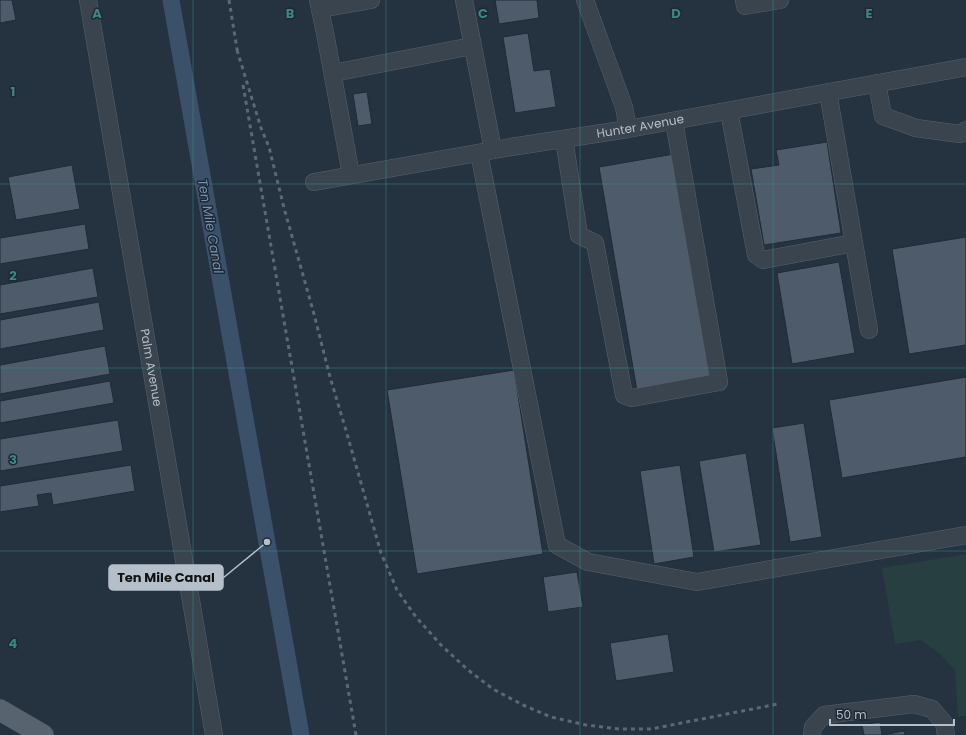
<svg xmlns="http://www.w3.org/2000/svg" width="966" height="735" font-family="Poppins,sans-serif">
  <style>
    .green { fill: #273f41 }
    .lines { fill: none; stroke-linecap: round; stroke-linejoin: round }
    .canal { stroke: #3a5169; stroke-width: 17 }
    .building { fill: #4e5b6b; stroke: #202b37 }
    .minor-casing { stroke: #57626d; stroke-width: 18 }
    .major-casing { stroke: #424d59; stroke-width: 22 }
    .minor { stroke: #39444f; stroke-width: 17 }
    .major { stroke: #57636f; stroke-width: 21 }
    .rail { stroke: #5b6876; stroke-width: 3; stroke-dasharray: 4 4; stroke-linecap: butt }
    .grid { fill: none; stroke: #388885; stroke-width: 1; stroke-opacity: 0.55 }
    .labels { text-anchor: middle; stroke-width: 3; stroke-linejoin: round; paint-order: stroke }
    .street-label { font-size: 12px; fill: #b5bfca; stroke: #1e2935 }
    .water-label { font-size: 13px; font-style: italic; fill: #7591ad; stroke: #1e2935 }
    .grid-label { font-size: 13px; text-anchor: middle; font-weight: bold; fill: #388885; stroke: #1e2935; stroke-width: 3; stroke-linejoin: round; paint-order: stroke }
    .leader { fill: none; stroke: #b5bfca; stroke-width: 1.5 }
    .callout-dot { fill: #b5bfca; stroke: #1e2935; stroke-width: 1.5 }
    .callout { fill: #b5bfca; stroke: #b5bfca; stroke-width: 1.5 }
    .callout-label { font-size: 13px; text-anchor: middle; font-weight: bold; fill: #111 }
  </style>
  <rect width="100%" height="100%" fill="#253240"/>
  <path class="green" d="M966 554V716L958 717 955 670 940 654 921 640 895 644 882 568Z"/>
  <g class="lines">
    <path class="canal" d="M171 0 301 735"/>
  </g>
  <path class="building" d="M0 0H12L16 20 0 23Z
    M495 0H537L539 18 499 24Z
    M528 33 534 71 550 69 556 107 515 113 503 37Z
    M367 92 372 124 358 126 353 94Z
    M827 142 841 233 764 245 751 169 779 165 776 150Z
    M674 154 712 378 637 391 599 167Z
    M72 165 80 209 16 220 8 177Z
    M85 224 89 249 0 264V238Z
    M966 237V345L909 354 892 249Z
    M839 262 855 353 792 364 777 273Z
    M93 268 98 297 0 314V285Z
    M99 302 104 330 0 349V320Z
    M105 346 110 374 0 394V365Z
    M514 370 543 554 417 574 387 390Z
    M966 377V457L842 478 829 400Z
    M110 381 114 403 0 423V401Z
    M118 420 123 451 0 471V439Z
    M804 423 822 537 790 542 772 428Z
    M746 453 761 545 714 552 699 461Z
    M131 465 135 491 53 505 51 493 37 495 39 506 0 512V486Z
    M680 465 694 557 654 564 640 471Z
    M577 572 583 607 548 612 543 577Z
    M668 634 674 672 616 681 610 643Z
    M880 722 882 735 904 731 905 735H864L862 725Z"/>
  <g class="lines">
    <defs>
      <g id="minor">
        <path id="s1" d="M88 0 214 735"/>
        <path d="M318 0 326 38 351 175"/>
        <path d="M464 0 493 150"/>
        <path d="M585 0 624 107 628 129"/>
        <path d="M744 0 745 6 780 0"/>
        <path d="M320 9 371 0"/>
        <path d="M333 73 472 46"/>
        <path d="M877 83 883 116 916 128 960 134 966 130"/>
        <path d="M828 92 869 330"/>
        <path d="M729 111 756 255 763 260 854 243"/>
        <path d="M564 139 579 235 595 243 624 395 632 398 719 382 674 121"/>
        <path d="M479 153 557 545 588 562 697 582 966 535"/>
        <path id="s2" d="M314 182 511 147 628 129 966 67"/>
        <path d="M812 735 813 727 824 715 914 704 932 709 944 723 946 735"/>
      </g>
      <path id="major" d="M0 710 43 735"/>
    </defs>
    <use href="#minor" class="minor-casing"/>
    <use href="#major" class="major-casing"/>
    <use href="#minor" class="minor"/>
    <use href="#major" class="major"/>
    <path class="rail" d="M229 0 238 55
      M237 50 261 128 269 147 284 208 314 314 330 377 345 427 381 553 397 590 416 617 441 645 468 670 493 689 523 705 551 717 586 725 619 729H651L778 704
      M243 85 356 735"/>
  </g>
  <path class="grid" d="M193 0V735M386 0V735M580 0V735M773 0V735M0 184H966M0 368H966M0 551H966"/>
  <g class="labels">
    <g class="street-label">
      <text dy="4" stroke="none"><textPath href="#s2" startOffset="331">Hunter Avenue</textPath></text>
      <text dy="4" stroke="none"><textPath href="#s1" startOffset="373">Palm Avenue</textPath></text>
    </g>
    <g class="water-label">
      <text transform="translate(211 226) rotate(80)" y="5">Ten Mile Canal</text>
    </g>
  </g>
  <g class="grid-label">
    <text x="97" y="18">A</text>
    <text x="290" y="18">B</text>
    <text x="483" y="18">C</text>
    <text x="676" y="18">D</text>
    <text x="869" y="18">E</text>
    <text x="13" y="96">1</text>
    <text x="13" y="280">2</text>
    <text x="13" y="464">3</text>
    <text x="13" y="648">4</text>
  </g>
  <path class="leader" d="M267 542L223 578"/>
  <circle class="callout-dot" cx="267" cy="542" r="4"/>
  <rect class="callout" x="109" y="565" width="114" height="25" rx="4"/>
  <g class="callout-label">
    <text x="166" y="582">Ten Mile Canal</text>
  </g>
  <path d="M830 719v6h124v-6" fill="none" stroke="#b5bfca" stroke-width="2"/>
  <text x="836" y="719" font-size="12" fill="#b5bfca" stroke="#1e2935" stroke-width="3" paint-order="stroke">50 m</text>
</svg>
